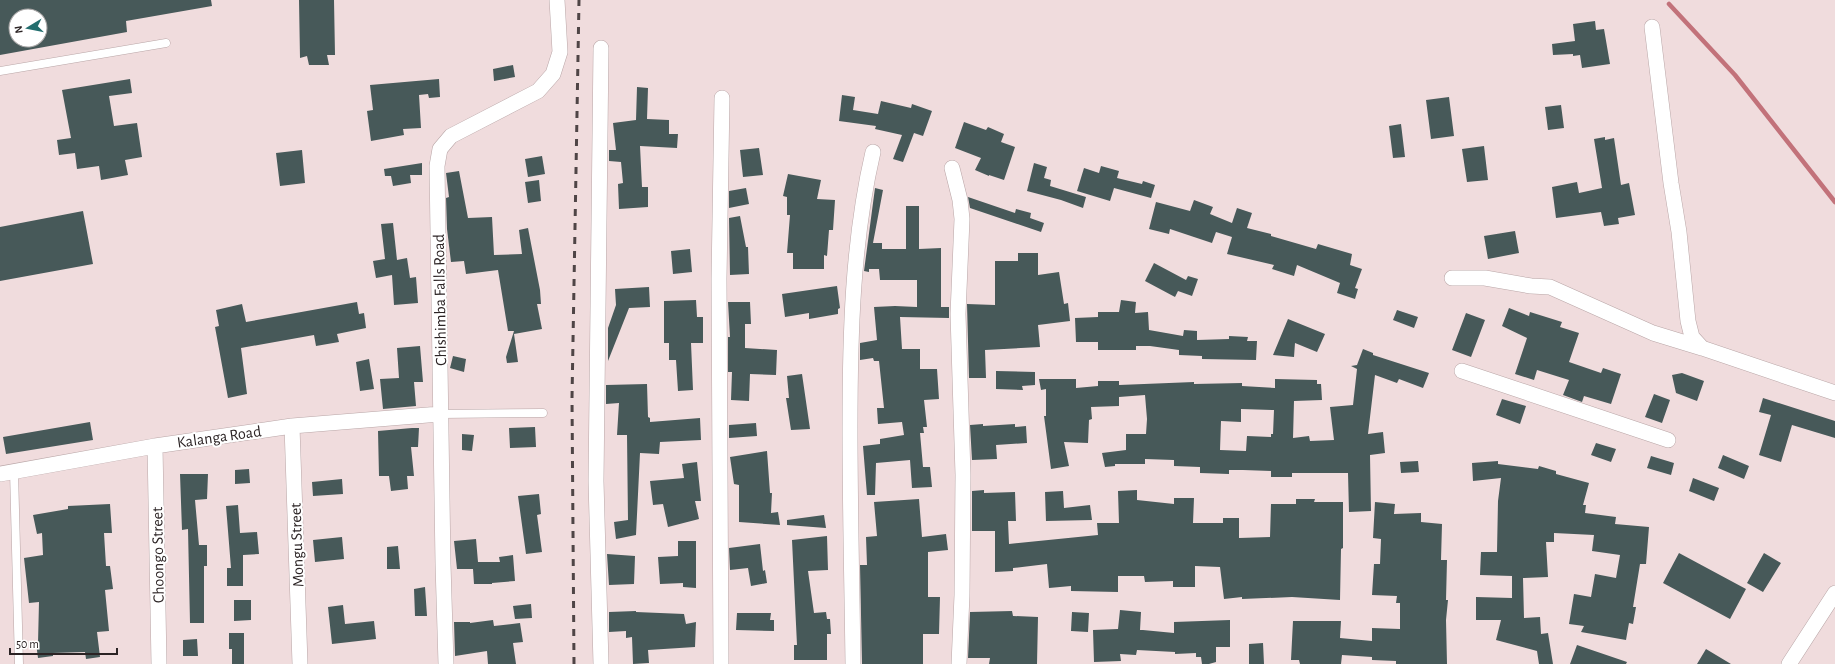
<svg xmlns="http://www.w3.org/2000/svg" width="1835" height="664" font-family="'Alegreya Sans',sans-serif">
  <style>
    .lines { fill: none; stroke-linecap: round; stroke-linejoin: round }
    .stream { stroke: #c2727a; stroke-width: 4.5 }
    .building { fill: #475959; fill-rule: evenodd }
    .service-casing { stroke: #b9a6a7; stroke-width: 9 }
    .minor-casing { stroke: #b9a6a7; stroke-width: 16 }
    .service { stroke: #fff; stroke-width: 8 }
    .minor { stroke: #fff; stroke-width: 15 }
    .rail { stroke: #4f4546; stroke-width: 3; stroke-dasharray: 7 7; stroke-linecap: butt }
    .labels { text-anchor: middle; stroke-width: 4; stroke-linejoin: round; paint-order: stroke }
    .street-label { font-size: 16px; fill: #2b2324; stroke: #fff }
  </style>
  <rect width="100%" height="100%" fill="#f0dcdd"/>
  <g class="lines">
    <path class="stream" d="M1669 4 1735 75 1835 202"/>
  </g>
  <path class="building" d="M0 0H211L212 6 126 21 127 32 0 55ZM16 16H40V40H16Z
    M299 0H334L335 55H327L329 65H309L307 56 300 58Z
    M1595 21 1596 30 1604 29 1610 64 1582 68 1580 55 1573 56V54L1553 55 1552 44 1575 41 1573 24Z
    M513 65 515 77 494 81 493 69Z
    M130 79 132 93 109 96 114 126 137 123 142 157 125 160 128 175 101 180 99 166 77 169 75 153 59 155 57 140 71 138 62 90Z
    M439 79 440 97 429 98 428 94 419 95 421 128 403 129 404 135 371 141 367 111 373 110 370 85Z
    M637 87 648 88 647 119 669 120V134H678L677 148 640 146 642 187H648V207L619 209 618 184 623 183 621 162 609 161V150H616L613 123 636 120Z
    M842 95 855 97 853 110 878 114 881 101 911 108 912 104 932 111 923 136 914 133 903 162 893 159 902 135 875 129 876 126 839 121Z
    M1449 97 1454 136 1431 139 1426 100Z
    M1561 105 1564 128 1548 130 1545 107Z
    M964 122 986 130 988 127 1004 134 1001 142 1015 147 1004 180 989 175V176L975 170 981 158 955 148Z
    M1401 124 1405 157 1393 158 1389 126Z
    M1605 137V140L1614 138 1621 185 1629 183 1635 215 1618 218 1619 224 1604 226 1601 212 1556 218 1552 187 1577 182 1579 193 1602 188 1594 139Z
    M1484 146 1488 180 1467 182 1462 149Z
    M759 148 763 175 743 177 740 150Z
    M302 150 305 183 280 186 276 153Z
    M542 156 545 174 528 177 525 159Z
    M422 163V175H410L411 183 393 186 391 176H385L384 169Z
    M1034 163 1047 167 1044 178 1051 180 1050 186 1086 197 1083 208 1061 200 1027 191Z
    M1101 166 1119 171 1117 178 1142 184 1143 181 1155 185 1151 198 1114 188 1110 201 1077 191 1084 168 1099 173Z
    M459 171 468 218 492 217 494 255 522 254 519 230 528 228 540 290 541 304H537L542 329 514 334 518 362 507 363 506 357 514 331H508L498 270 466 274 464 261 451 262 447 229 446 198 449 197 446 173Z
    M788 174 821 180 817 199 835 200 833 230H829L827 256 824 255V269H793V253H787L790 215H787V197L783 196Z
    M539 180 541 201 528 203 525 182Z
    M746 188 749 204 729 208V191Z
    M875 188 883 190 873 243H882V249H906V206H919V249L941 248V307H949V318L900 317 902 349H920V369H937L939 399 924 400 927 427H923L924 433H920L923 467H930L932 487 912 488 910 460 876 463 875 495H867L863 446 880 444V439L904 435 902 422 878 424 877 408H884L879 361H874L873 358 860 360V343L877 340 874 307 895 306 917 307V280H880L879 269H869V272L864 271Z
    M968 197 1015 213 1016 209 1031 213 1030 218 1044 223 1041 232 970 208Z
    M1194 200 1213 207 1210 214 1232 223 1237 208 1252 213 1247 228 1271 234V236L1316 249 1318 244 1352 254 1350 265 1362 269 1355 288 1358 289 1355 299 1337 293 1340 283 1297 265 1294 276 1272 269 1274 265 1227 254 1232 237 1216 232 1212 243 1170 229 1169 234 1149 229 1156 202 1190 211Z
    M83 211 93 264 0 281V227Z
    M740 216 746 247H748L749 274 730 275 729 218Z
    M393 223 397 260 407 258 410 278 416 277 418 303 394 305 392 275 376 278 373 261 385 259 381 224Z
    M1515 231 1519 253 1488 259 1484 236Z
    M690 249 692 272 673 274 671 251Z
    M1018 253H1038V275L1059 272 1064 304 1068 303 1070 321 1038 325 1040 347 985 350 986 378H969L967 304 995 305V261H1018Z
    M1154 263 1186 280 1188 276 1198 279 1192 296 1178 291 1175 297 1145 281Z
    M837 286 840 308 838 309V314L809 319V313L785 317 782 294Z
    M649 287 650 307 629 308 608 361V328L616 305 615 289Z
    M696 300 697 317H703V343H691L693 390 678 391 676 360H669V343H664V301Z
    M1121 300 1136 302 1135 313 1148 312 1149 330 1183 336 1184 330 1197 331V340L1229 339V336L1248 337 1247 341H1257L1256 360 1202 359V356L1179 355V350L1150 346H1136V350H1098V342H1076L1075 318 1098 317V312H1119Z
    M357 302 359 314 364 313 366 328 337 334 339 342 316 346 314 335 241 348 247 394 228 398 215 327 219 326 216 310 242 304 246 322Z
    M728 302H750L751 324H745V348L777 350 776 375 750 374 749 401 731 400 732 372H728V337H730Z
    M1509 308 1529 316 1530 312 1562 322 1560 327 1579 333 1569 362 1601 373 1603 368 1621 374 1611 404 1584 396 1582 402 1563 395 1569 380 1537 370 1534 380 1515 374 1527 338 1502 326Z
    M1397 310 1418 317 1414 328 1393 320Z
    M1466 313 1485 320 1471 357 1452 350Z
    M1288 319 1325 334 1317 352 1295 343 1294 357 1273 355Z
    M420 346 423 382H414L416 406 383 409 380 379 399 378 397 348Z
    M1363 349 1373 353V355L1429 373 1423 388 1399 379 1397 383 1375 375 1368 434 1383 432 1385 453 1370 455 1371 511 1349 512 1348 473H1292V477H1271V471L1243 470H1229V474L1200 473V467L1174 466V460L1145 459V464H1115V466L1105 467 1102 453 1126 450V434H1146L1147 419 1145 395 1119 397V406L1091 407 1092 419 1089 420 1088 443 1064 442 1069 466 1051 469 1044 416H1046V389L1041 390 1039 379H1076V388L1098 386V381H1119V385L1194 382V384L1242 383V386L1275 388V379L1317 380V384H1321L1322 400 1294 401 1293 438 1309 436 1310 441 1334 440 1330 407 1353 405 1357 369 1351 366 1357 365ZM1241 409 1274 410 1273 434H1271V437L1247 436 1246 451 1220 450 1221 421 1241 422Z
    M453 356 466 359 464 372 450 368Z
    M369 359 374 389 360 391 356 362Z
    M996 371 1035 372V385L1022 386 1023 390 996 389Z
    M1682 373 1704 381 1697 401 1676 393 1672 375Z
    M802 374 810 429 791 430 786 398H789L787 376Z
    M647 384 648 417 650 418V422L700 418 701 440 660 442 659 454 640 453 636 535 616 539 614 522 628 520 627 435H617L619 403 606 404V385Z
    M1654 394 1670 400 1662 423 1645 417Z
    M1763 398 1835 421V438L1792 425 1781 462 1759 455 1771 415 1759 412Z
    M1502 399 1526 406 1520 424 1496 415Z
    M90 422 93 440 6 454 3 437Z
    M756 423 757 436 729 438V425Z
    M983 424V426L1015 424V427L1026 426 1027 443 996 445 997 459 972 460 970 425Z
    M535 427 536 447 510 448 509 428Z
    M412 428H419L418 447H411L414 476H407L408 489 391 491 389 476H379L378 431Z
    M462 434 474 435 472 451 462 450Z
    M1596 443 1616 449 1611 462 1591 455Z
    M767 451 770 493H772L771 513 778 512 780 525 739 522V485L734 484 730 457Z
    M1723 455 1749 466 1744 479 1718 468Z
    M1651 456 1674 463 1671 475 1647 468Z
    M1418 461 1419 472 1401 473 1400 462Z
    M1498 461V464L1538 469 1539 466 1556 471V474L1589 483 1583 505H1586L1585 513 1616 517 1615 524 1649 527 1646 564H1640L1633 607H1636L1633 624 1629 623 1626 640 1581 632 1584 626 1569 624 1574 594 1591 597 1595 574 1616 578 1620 555 1592 551 1594 535 1554 533V542H1546L1548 577 1523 578 1524 618 1540 617 1541 634 1548 633 1553 664H1539L1537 651 1496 640 1501 620H1476V597L1512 598V576L1480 575 1481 552H1497L1498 501 1501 478 1473 481 1472 463Z
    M697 462 701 501H695L699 519 668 527 663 504 653 505 650 481 684 478 682 464Z
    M249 469 250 483 235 484V470Z
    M180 474H208L207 499 195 500 199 545H207V566H204V623H190L188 529 182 530Z
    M1693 478 1719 488 1714 501 1689 491Z
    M342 479 343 494 313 496 312 482Z
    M984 490V493L1015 492 1016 521H1008L1009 544 1098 535 1097 523H1119L1118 491 1137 490V500L1174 504V498H1194L1193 523H1223V518H1239V538L1270 537 1271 504H1296V499H1315L1314 502H1343V548L1341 549 1340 600 1292 597 1242 599V597L1224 599 1220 567 1195 566V587H1173V581L1145 582 1144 576H1118V592L1071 591V586L1049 588 1047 564 1013 568V571L995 572V531H972V491Z
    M1063 491 1064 508 1090 505 1092 520 1046 521 1045 492Z
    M539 494 541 514 537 515 542 552 526 554 518 496Z
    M919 499 922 537 946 534 948 550 928 552V597H940L939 634H923V664H862L860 565H867L866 537 877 536 874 502Z
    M1375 502 1395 504 1394 514 1421 513V522L1442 524 1441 560H1447L1446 600H1448L1446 620 1447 664H1396V661L1372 660V657L1342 655 1341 664H1300L1299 660H1291L1293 621H1341L1340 638 1372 641V628L1400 629V603H1396L1397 596 1372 595 1374 564H1380L1381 539 1373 538Z
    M110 504 112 533H104L106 566H110L113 589 105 590 109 631 97 632 100 657 86 659 85 652 53 653V656L38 658 36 643H38L39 602 29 603 24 558 43 555 42 533 37 534 33 515 68 509V506Z
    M238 505 240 533 257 532 259 554 243 555V586H227V568H231L226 506Z
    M824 515 826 528 787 525V520Z
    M827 536 828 570 808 571 814 613 826 612 827 619H830L831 634H827V660H794V645H797L792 540Z
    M342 537 344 559 315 562 313 540Z
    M476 539 478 562H500L499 557 513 555 515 581 492 583V584H474L473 569H457L454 541Z
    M678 541H696V588L683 587V583L660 584 658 557 678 556Z
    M760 544 763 571 765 570 767 583 751 586 748 568 730 570 729 548Z
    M398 546 400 569H387V547Z
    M1679 553 1746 589 1730 619 1663 583Z
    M1764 553 1781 563 1763 592 1747 583Z
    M607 554 635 556 634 584 609 585Z
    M425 587 427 616H415L414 589Z
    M234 600H251V620L234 621Z
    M531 604 532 618 515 619 513 606Z
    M343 605 345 624 374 621 376 639 332 644 328 607Z
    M1120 610 1141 612 1140 630H1143L1174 633V622L1230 620V647H1216V662L1209 664H1202L1201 657H1196V653L1175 654V652L1137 650 1136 655 1120 654 1121 661 1094 662 1093 630 1118 629Z
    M636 611V612L684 614 686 624 696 622 695 647 648 650 649 663 633 664 632 637 626 638V631L609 632V612Z
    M1012 611 1013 616 1038 617 1037 664H989L990 658H968L970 612Z
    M1072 612 1089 613 1088 632 1071 631Z
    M737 613H771L770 620H774V631L736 630Z
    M493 620 494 626 520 623 523 642 513 643 516 664H488L487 651 455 656 454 622H470V623Z
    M229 633H244V664H232V649H229Z
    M197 639 198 656H183V640Z
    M1263 643 1264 664H1249V644Z
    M1577 645 1627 662 1626 664H1570Z
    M1706 649 1731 664H1697Z"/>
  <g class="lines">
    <defs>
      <path id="service" d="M0 71 166 43
        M440 414 543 413
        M14 471 19 664"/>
      <path id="minor" d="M1652 27 1671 183 1679 232 1688 321 1692 337 1702 348 1835 393
        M952 168 960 200 962 219 958 314 963 475 962 595 959 664
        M1452 278H1485L1531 286 1550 287 1653 333 1702 348
        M1462 371 1668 440
        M292 426 300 664
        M155 446 159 664
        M0 474 155 446 292 426 440 414
        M446 664 443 564 437 166 440 149 451 136 538 91 553 74 560 52 557 0
        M601 664 596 481 601 48
        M721 664 719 279 722 98
        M853 664C852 585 850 507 850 428 850 337 852 242 873 152
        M1789 664 1835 593"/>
    </defs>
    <use href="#service" class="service-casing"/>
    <use href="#minor" class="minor-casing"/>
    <use href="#service" class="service"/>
    <use href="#minor" class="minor"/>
    <path class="rail" d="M574 664 572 398 579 0"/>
  </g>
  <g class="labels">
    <g class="street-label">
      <text transform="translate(439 300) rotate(-91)" y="6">Chishimba Falls Road</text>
      <text transform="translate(219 436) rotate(-8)" y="6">Kalanga Road</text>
      <text transform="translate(296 545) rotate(-92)" y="6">Mongu Street</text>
      <text transform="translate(157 555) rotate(-91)" y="6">Choongo Street</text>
    </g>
  </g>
  <g transform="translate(28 28) rotate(260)"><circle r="19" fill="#ffffff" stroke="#aaa7a7"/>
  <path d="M0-3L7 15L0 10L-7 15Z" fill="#236e6e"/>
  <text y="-6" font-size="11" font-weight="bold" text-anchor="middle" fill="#2b2324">N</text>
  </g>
  <path d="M10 648v6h107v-6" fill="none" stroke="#2b2324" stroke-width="2"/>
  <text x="16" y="648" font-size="12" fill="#2b2324" stroke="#ffffff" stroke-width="3" paint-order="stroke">50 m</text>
</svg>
